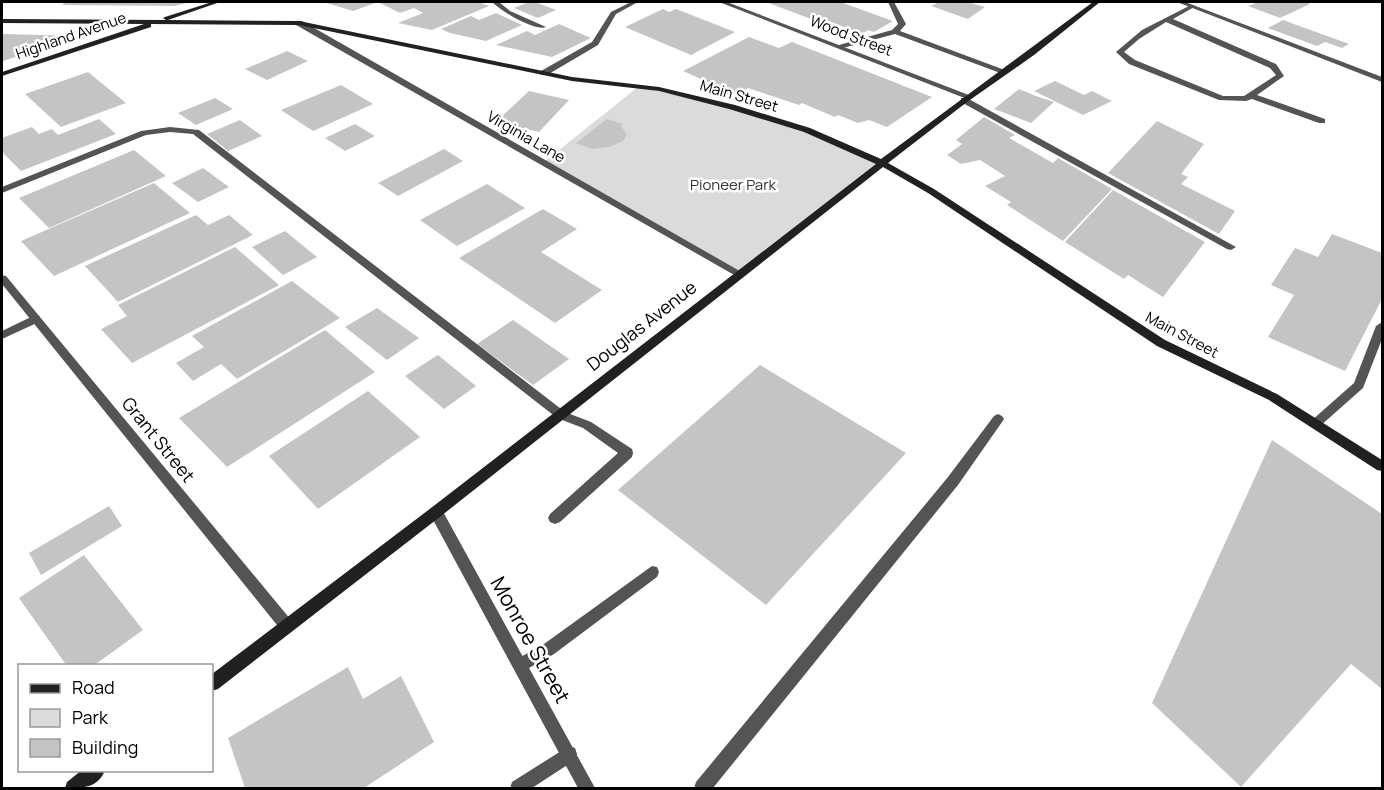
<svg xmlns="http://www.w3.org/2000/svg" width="1384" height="790" font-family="Manrope,sans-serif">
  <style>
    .green { fill: #dbdbdb }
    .building { fill: #c4c4c4 }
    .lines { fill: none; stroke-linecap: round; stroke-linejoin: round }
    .lane { fill: #545454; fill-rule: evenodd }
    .street { fill: #545454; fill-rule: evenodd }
    .secondary { fill: #212121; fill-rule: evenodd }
    .labels { text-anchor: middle; stroke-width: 5; stroke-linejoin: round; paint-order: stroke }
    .far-street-label { font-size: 15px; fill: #000; stroke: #fff }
    .far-park-label { font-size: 15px; fill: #323232; stroke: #fff }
    .street-label { font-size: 18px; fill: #000; stroke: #fff }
    .near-street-label { font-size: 21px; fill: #000; stroke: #fff }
  </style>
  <rect width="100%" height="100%" fill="#fff"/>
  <path class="green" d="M638 87 732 107 807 130 882 163 740 274 544 162Z"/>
  <path class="building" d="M66 2H190L175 6 62 5Z
    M323 2H378L353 11Z
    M383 2H478L489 6 432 30 398 23 423 13 414 8 400 13 380 3Z
    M529 2H535L556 10 538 18 514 8Z
    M766 2H846L843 3 893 21 874 32 868 30 862 34 829 21 824 24Z
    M939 2H967L985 7 968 19 931 6Z
    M1259 2H1304L1310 4 1280 18 1248 6Z
    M663 9 669 12 676 9 735 32 691 55 625 27Z
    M496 13 522 25 486 41 450 33 441 29 471 16 479 20Z
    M1283 20 1349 44 1342 48 1325 42 1317 46 1268 28Z
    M559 24 591 38 552 57 496 45 527 31 535 35Z
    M2 34 81 36H82L3 61Z
    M749 37 779 48 792 42 932 97 887 127 869 120 858 123 838 115 835 117 802 103 799 105 748 88 737 95 683 71Z
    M287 51 308 61 267 80 245 69Z
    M88 72 126 103 61 127 25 94Z
    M1055 81 1084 95 1092 91 1112 101 1083 115 1034 91Z
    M341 85 373 104 313 131 281 110Z
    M1019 89 1036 96 1054 102 1031 123 994 109Z
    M529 91 569 100 539 132 496 122Z
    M215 98 233 109 196 125 178 113Z
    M984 117 1015 135 1009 138 1053 163 1058 158 1112 189 1063 241 1007 205 1011 202 985 186 1005 176 980 160 961 164 947 155 962 144 956 140Z
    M99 119 116 134 21 171 2 152V138L32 127 39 134 52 129 58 135Z
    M607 119 623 124 621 126 627 134 623 141 609 147 592 149 576 143Z
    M240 120 262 136 228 151 207 134Z
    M1157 121 1204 144 1181 174 1188 177 1181 184 1235 211 1219 234 1108 173Z
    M355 124 375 136 345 151 325 138Z
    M444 149 463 161 398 196 378 183Z
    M134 150 166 176 49 228 19 198Z
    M203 168 229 187 198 202 172 183Z
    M154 183 190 213 54 276 21 241Z
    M487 184 525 208 457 246 420 220Z
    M1113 190 1205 242 1163 297 1128 275 1124 279 1065 242Z
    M543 209 577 229 541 252 602 290 555 323 459 258Z
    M196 215 208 225 229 215 253 235 118 302 85 266Z
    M285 231 317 257 283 275 252 247Z
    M1332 234 1382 253V299L1345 371 1268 337 1294 295 1271 285 1295 248 1318 257Z
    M235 247 279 285 132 363 101 329 127 316 118 305Z
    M292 281 340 318 237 379 221 364 193 381 176 363 204 347 192 336Z
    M377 308 419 338 387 360 345 327Z
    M513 320 569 359 533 385 477 344Z
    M325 330 375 372 227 467 179 418Z
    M438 355 476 386 444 409 405 376Z
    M760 365 906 453 766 605 618 490Z
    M368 391 420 437 318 509 269 456Z
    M1272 440 1382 514V689L1351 664 1241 787 1152 703Z
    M109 506 122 526 41 575 29 553Z
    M84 555 143 630 93 666H67L19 598Z
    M348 667 363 699 401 676 434 742 364 788H245L228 738Z"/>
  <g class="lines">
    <path class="lane" d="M492 2H499L510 11 546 27C535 32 501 11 492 2Z
      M631 2H638L616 14 598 45 547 75H541V71L592 42 611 12Z
      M888 2H894L906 24 900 31 1010 72 1003 74 895 34 839 49V45L892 30 898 24Z
      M1191 5 1196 6 1173 19 1276 64 1284 76 1257 95 1325 119V123H1319L1252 99 1246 101 1219 100 1129 64 1116 52 1142 30ZM1166 22 1270 68 1276 75 1244 96H1223L1135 60 1124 52 1139 39Z
      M961 98H967L1236 247 1231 250 1227 249 961 102Z
      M170 127 199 130 565 412 591 422 632 449 633 453 632 457 560 522 555 524 550 522 548 518 550 514 618 453 583 428 557 418 193 134 170 132 146 135 2 193V187L141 131Z
      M35 315 39 316 41 319 39 322 2 339V331Z
      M998 414 1002 416 1004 419 1002 422 958 485 713 788H694L696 782 948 477 994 416Z
      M652 566 657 567 659 572 657 577 554 654 520 673 515 670 512 665 515 660 544 644Z
      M569 746 575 748 577 754 575 760 532 788H510L512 782Z"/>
    <path class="street" d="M719 2H727L974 97 967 99Z
      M1177 2H1185L1382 77V82Z
      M296 21H302L745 274 740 277 736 276 296 25Z
      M2 275 6 276 291 620 294 625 291 630 286 632 281 630 2 284Z
      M1382 322V339L1363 388 1319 427H1311L1309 424 1311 421 1354 383 1376 326Z
      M436 506 441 508 595 788H578L431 516 429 512 431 508Z"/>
    <path class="secondary" d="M212 2H220L168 20 299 21 572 77 659 87 735 105 810 128 881 159 1093 2H1100L1034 55 967 102 888 163 934 189 1165 340 1277 394 1382 460V471L1377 470 1269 400 1157 346 928 193 883 167 441 516 218 689 212 691V674L431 508 876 164 804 132 729 109 659 91 572 81 299 25 151 24V27L2 76V72L144 24 2 23V19L166 20 163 18 165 17Z
      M82 770H105C98 789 81 788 65 788L67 782Z"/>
  </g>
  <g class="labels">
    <g class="far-street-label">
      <text transform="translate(71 36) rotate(-19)" y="5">Highland Avenue</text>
      <text transform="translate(851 36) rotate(21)" y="5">Wood Street</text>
      <text transform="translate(739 96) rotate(16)" y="5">Main Street</text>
      <text transform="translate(526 137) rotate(30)" y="5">Virginia Lane</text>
      <text transform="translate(1182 335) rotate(28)" y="5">Main Street</text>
    </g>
    <g class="far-park-label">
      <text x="733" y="190">Pioneer Park</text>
    </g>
    <g class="street-label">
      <text transform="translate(642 326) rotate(-38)" y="6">Douglas Avenue</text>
      <text transform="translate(158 440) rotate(51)" y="6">Grant Street</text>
    </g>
    <g class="near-street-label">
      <text transform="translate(530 640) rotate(61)" y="7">Monroe Street</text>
    </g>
  </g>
  <rect width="1384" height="790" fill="none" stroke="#000000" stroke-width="6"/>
  <rect x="18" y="664" width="195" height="108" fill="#ffffff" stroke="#999999" stroke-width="1.5"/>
  <rect x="30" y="684" width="30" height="9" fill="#212121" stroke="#999999" stroke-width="1.5"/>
  <text x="72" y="694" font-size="18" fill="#000000">Road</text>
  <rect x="30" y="709" width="30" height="18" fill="#dbdbdb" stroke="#999999" stroke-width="1.5"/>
  <text x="72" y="724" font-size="18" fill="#000000">Park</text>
  <rect x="30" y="739" width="30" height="18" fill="#c4c4c4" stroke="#999999" stroke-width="1.5"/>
  <text x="72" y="754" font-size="18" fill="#000000">Building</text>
</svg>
